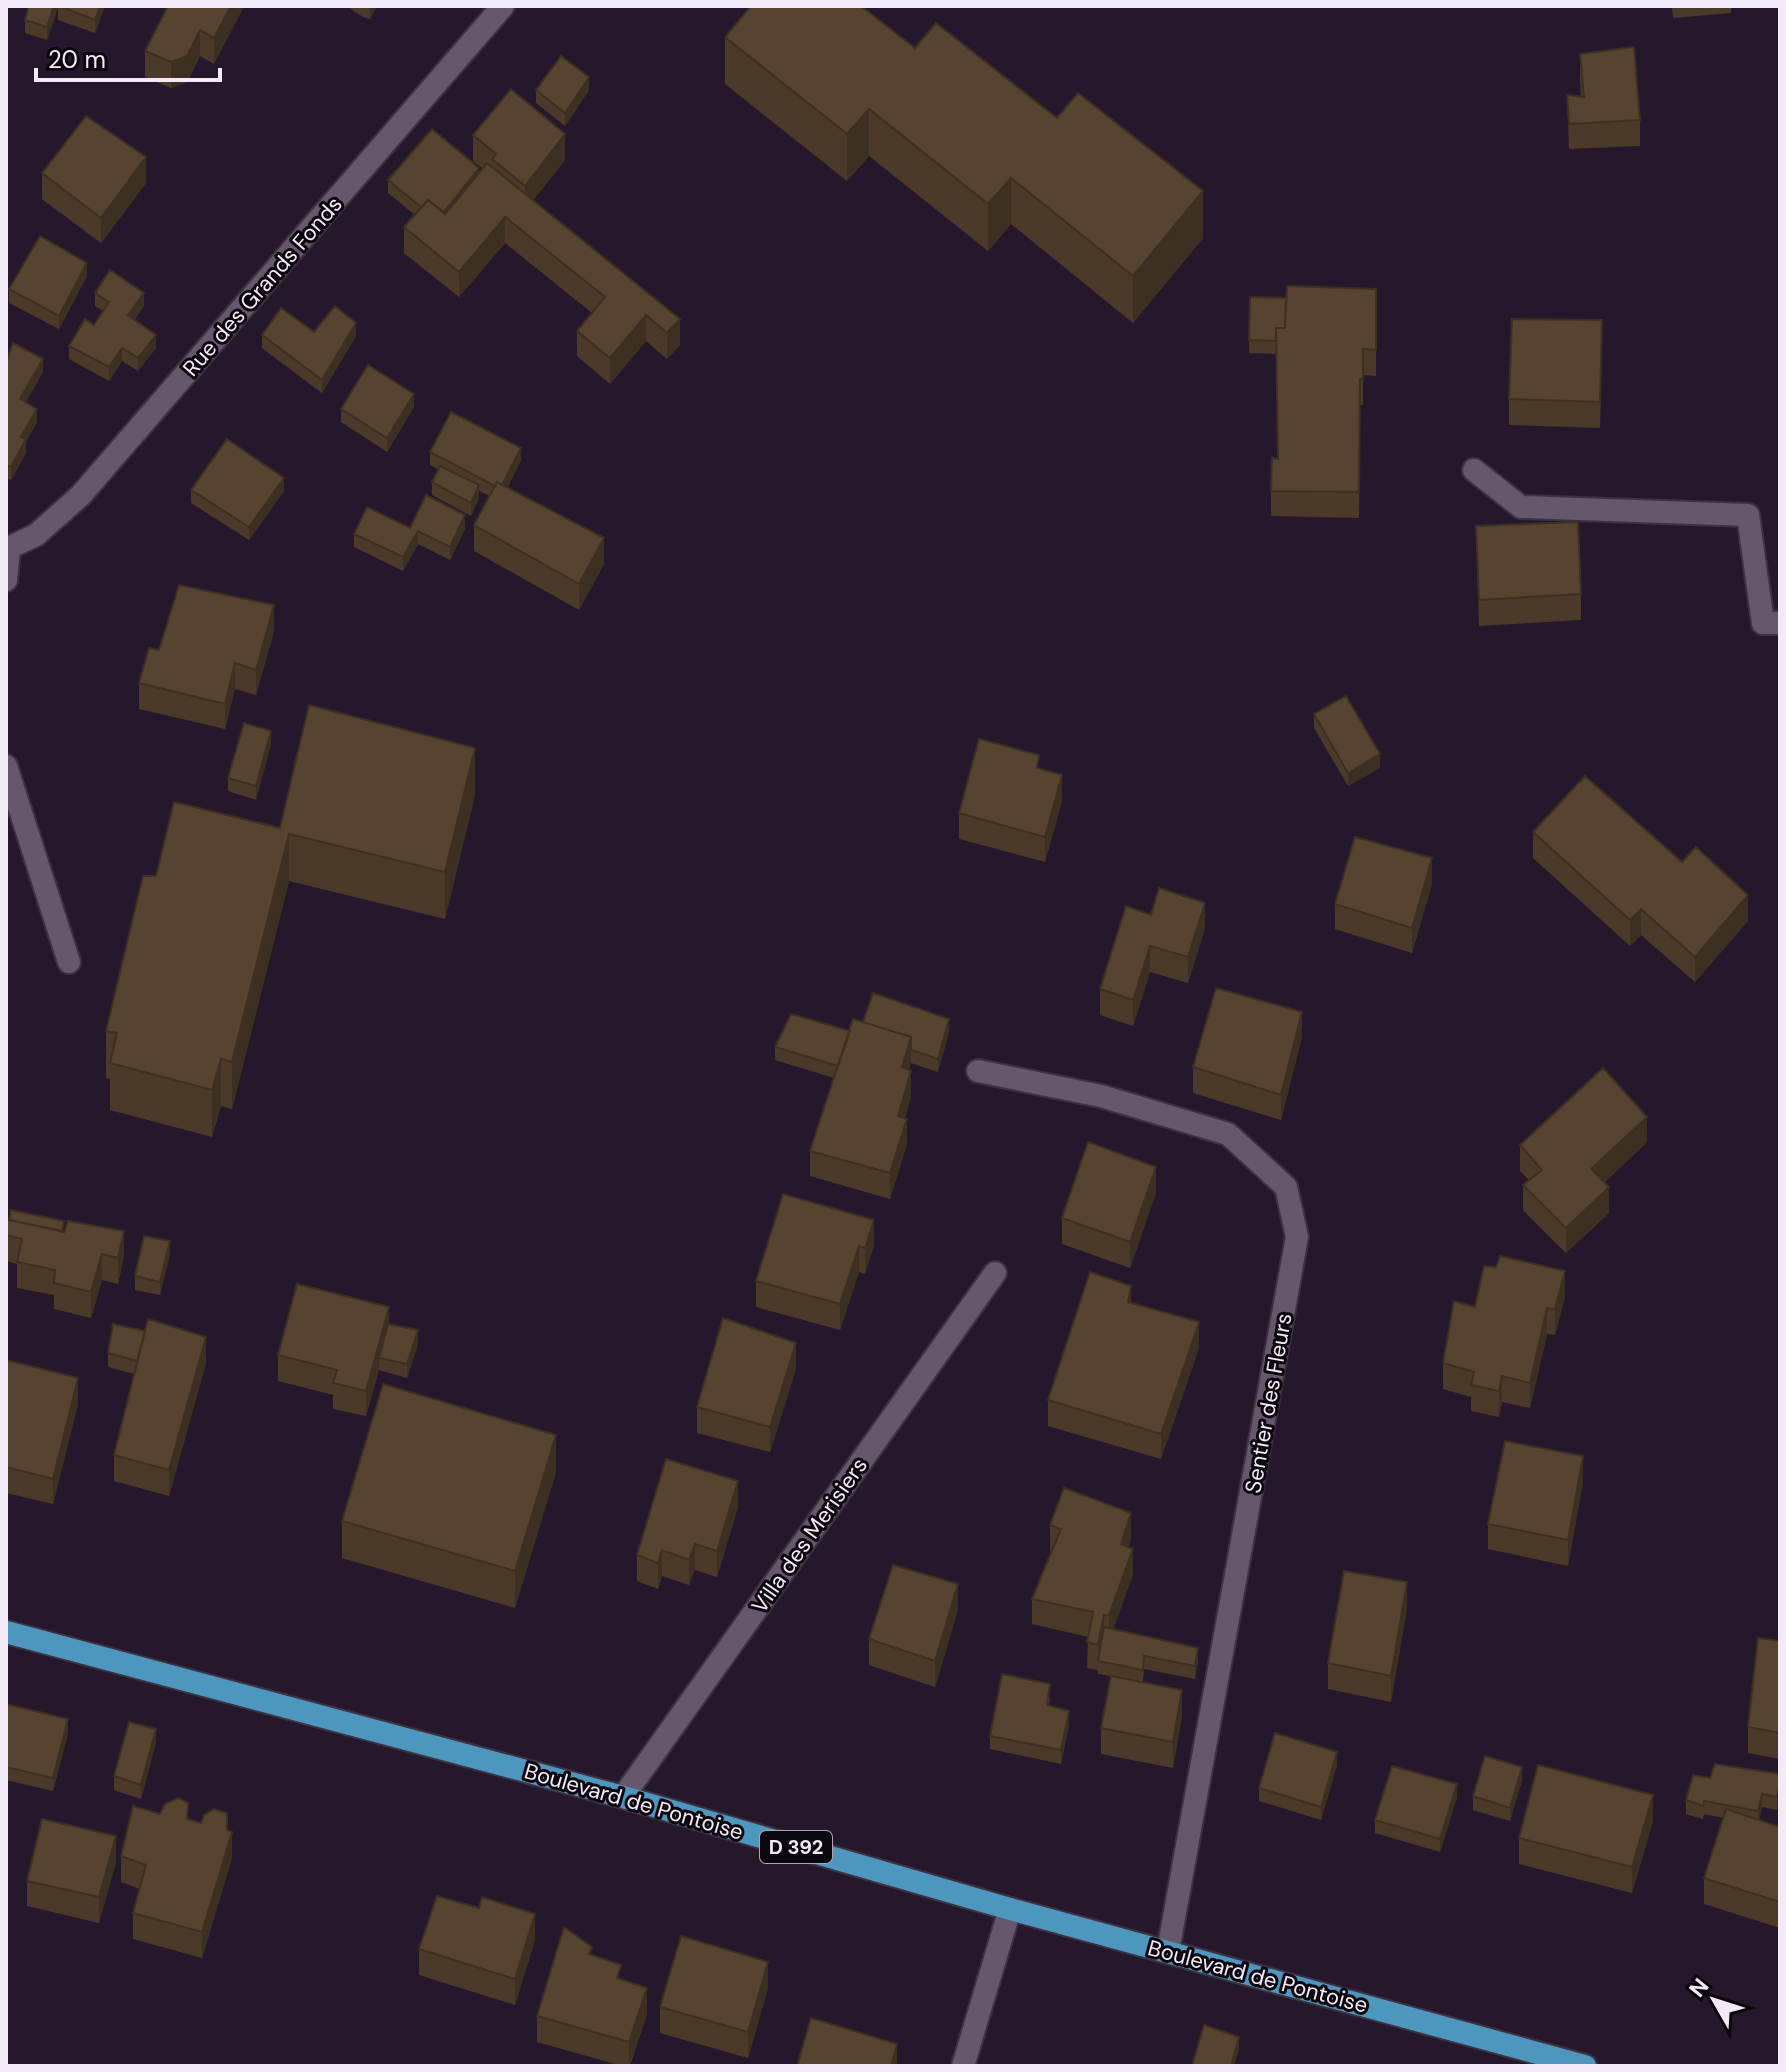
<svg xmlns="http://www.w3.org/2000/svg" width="1786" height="2072" font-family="'DM Sans',sans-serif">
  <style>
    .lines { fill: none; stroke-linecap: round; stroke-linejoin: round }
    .service-casing { stroke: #3d3241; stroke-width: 26 }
    .minor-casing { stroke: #3d3241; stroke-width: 26 }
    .primary-casing { stroke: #3d3241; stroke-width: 26 }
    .service { stroke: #66576d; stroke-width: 22 }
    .minor { stroke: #66576d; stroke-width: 22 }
    .primary { stroke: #4d96bd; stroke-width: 22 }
    .wall { fill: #4b3a29 }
    .shaded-wall { fill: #3d3022 }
    .building { fill: #574430; stroke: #3d3022; stroke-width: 2 }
    .labels { text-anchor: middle; stroke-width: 6; stroke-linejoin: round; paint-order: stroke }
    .shield { fill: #0c060e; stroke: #aea6b1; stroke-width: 2 }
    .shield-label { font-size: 20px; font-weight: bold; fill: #f3eaf7 }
    .street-label { font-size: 22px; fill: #f3eaf7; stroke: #0c060e }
  </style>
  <rect width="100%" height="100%" fill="#26182c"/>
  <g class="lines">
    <defs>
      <path id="service" d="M1474 470 1521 507 1748 515 1763 623"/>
      <path id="minor" d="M6 549 36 535 81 495 503 6
        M6 580 9 549
        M1763 623H1780
        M6 766 69 962
        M978 1071 1101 1096 1228 1134 1286 1187 1297 1237 1168 1951
        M623 1797 995 1273
        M963 2066 1010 1909"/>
      <path id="primary" d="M6 1632 623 1797 1010 1909 1585 2066"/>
    </defs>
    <use href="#service" class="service-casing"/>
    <use href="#minor" class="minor-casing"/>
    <use href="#primary" class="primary-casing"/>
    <use href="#service" class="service"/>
    <use href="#minor" class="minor"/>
    <use href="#primary" class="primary"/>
  </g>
  <path class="wall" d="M29 6H105L95 33 58 20V7L47 40 25 33V20Z
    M244 6 214 64 200 56 187 82 171 88 145 77V51Z
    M346 6H377L370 19 363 17Z
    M1672 6H1731V13L1673 18Z
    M725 37 915 48 1203 238 1133 323 1011 224 988 251 869 156 847 181 725 84Z
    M1580 54 1640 120V146L1569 149 1567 95 1581 97 1580 80Z
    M536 90H589L565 126 536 103Z
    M473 135 565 160 533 200 680 345 667 359 646 341 610 384 577 356V331L592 313 505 243 459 297 404 253V227L415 215 388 193V180L479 172 482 168 473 161Z
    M42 173 146 183 101 243 42 199Z
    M87 276 59 329 9 303V289Z
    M1376 289V376L1363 375V405H1360L1359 518 1271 516V491L1278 459 1276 354 1249 353 1250 297 1286 298Z
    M95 293 144 306 135 319 156 348 138 371 122 361 109 381 69 359V346L94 325 103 311 95 306Z
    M262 335 356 336 322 393 262 348Z
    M1602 346 1600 428 1509 425V399Z
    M6 363 43 372 26 402 37 422 26 442V453L11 480 6 478Z
    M414 407 387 452 341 422V409Z
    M430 452 521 461 507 488 604 564 579 610 474 551V525L490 496 479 491V498L471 516 432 495V482L438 469 430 465Z
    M191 490 284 491 249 540 191 503Z
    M1476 526 1581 594V620L1479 626Z
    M410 528 465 529 450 560 418 544 403 571 354 547V534Z
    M274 631 256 695 235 689 225 729 139 709V683L159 650Z
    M1314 714 1380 768 1348 786 1314 728Z
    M271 744 256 800 228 791V778Z
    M1039 768 1062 801 1045 862 959 839V813Z
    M475 795 445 919 289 881 232 1109 221 1106 212 1137 110 1110V1079L106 1078V1031L156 876 280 828Z
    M1533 832 1682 862 1748 921 1695 982 1641 935 1630 946 1533 858Z
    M1432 884 1412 953 1335 929V904Z
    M1151 915 1205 928 1188 983 1150 972 1133 1026 1100 1015V989Z
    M863 1022 949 1032 938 1072 911 1063 909 1070 911 1097 905 1118 907 1144 890 1199 810 1176V1151L834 1078 775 1060V1047L850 1031Z
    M1302 1037 1281 1120 1193 1093V1067Z
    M1647 1142 1604 1183 1609 1213 1566 1253 1523 1210V1185L1529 1180 1520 1171V1145Z
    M1156 1193 1130 1268 1062 1244V1218Z
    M783 1194 874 1245 865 1274 859 1272 840 1330 756 1307V1281Z
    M6 1219 64 1231 124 1256 118 1284 102 1280 91 1318 54 1309V1295L17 1288V1264L6 1261Z
    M170 1254 160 1295 135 1290V1276Z
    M1565 1297 1555 1335 1547 1334 1530 1408 1502 1402 1499 1417 1471 1411V1397L1443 1389V1363L1475 1307Z
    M1131 1303 1199 1348 1161 1459 1048 1426V1400Z
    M389 1324 418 1344 407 1378 379 1370 366 1416 333 1409V1395L278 1381V1355Z
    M108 1353 206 1363 169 1496 114 1481V1455L134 1374 108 1367Z
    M6 1360 78 1404 53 1504 6 1493Z
    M796 1369 770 1452 697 1433V1407Z
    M556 1472 515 1608 342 1558V1521Z
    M1583 1482 1568 1566 1488 1549V1524Z
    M738 1507 717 1577 695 1570 689 1585 662 1576 658 1589 637 1581V1555Z
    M1050 1525 1131 1539 1129 1547 1133 1575 1113 1629 1198 1661 1195 1679 1144 1669 1143 1682 1182 1716 1173 1768 1101 1754V1728L1111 1676 1098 1674V1670L1087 1668 1088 1637 1032 1624V1599L1052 1551H1050Z
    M1407 1608 1391 1702 1328 1689V1663Z
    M958 1610 935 1687 869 1665V1639Z
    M1780 1641V1759L1748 1753V1727Z
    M1050 1697 1049 1705 1069 1724 1061 1764 990 1749V1736Z
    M6 1704 68 1733 53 1791 6 1780Z
    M156 1742 141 1799 114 1790V1776Z
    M1337 1765 1321 1820 1259 1801V1788Z
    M1780 1774 1777 1810 1762 1807 1759 1820 1780 1827V1928L1704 1904V1878L1723 1818 1704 1814 1703 1819 1686 1814V1800L1710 1778Z
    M1522 1780 1510 1821 1473 1810V1796Z
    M1457 1797 1440 1852 1375 1833V1820Z
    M188 1820 227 1830 232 1858 202 1958 133 1939V1913L140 1889 121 1882V1856Z
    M1653 1821 1632 1893 1519 1864V1838Z
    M116 1862 99 1923 27 1906V1881Z
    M535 1940 515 2005 419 1975V1949Z
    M592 1955 621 1979 647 2014 630 2066H622L537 2042V2016Z
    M768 1988 748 2058 660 2033V2007Z"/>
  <path class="shaded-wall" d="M54 6H59L47 40V27Z
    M100 6H105L95 33V20Z
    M231 6H244L214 64V38Z
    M370 6H377L370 19Z
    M200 30V56L187 82 171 88V62Z
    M589 77V90L565 126V113Z
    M869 109V156L847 181V134Z
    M565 134V160L525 211V186Z
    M146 157V183L101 243V218Z
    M479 168V181L437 234V220Z
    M1011 178V224L988 251V204Z
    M1203 191V238L1133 323V276Z
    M505 217V243L459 297V272Z
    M87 263V276L59 329V316Z
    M144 293V306L128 328V315Z
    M646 315V341L610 384V358Z
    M680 319V345L667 359V333Z
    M356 323V336L322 393V380Z
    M156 335V348L138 371V358Z
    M122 348V361L109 381V367Z
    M43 359V372L20 412V399Z
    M414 394V407L387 452V438Z
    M37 409V422L26 442V453L11 480V467L21 437Z
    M521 448V461L500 502V488Z
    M284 478V491L249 540V527Z
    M479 485V498L471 516V503Z
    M465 515V529L450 560V547Z
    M418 531V544L403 571V557Z
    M604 538V564L579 610V584Z
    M274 605V631L256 695V670Z
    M235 663V689L225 729V704Z
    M271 731V744L256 800V786Z
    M475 748V795L445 919V872Z
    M1380 754V768L1348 786V773Z
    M1062 775V801L1045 862V837Z
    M289 834V881L232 1109V1062Z
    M1432 858V884L1412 953V928Z
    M1748 895V921L1695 982V957Z
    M1205 903V928L1188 983V957Z
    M1641 909V935L1630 946V920Z
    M1150 946V972L1133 1026V1000Z
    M1302 1012V1037L1281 1120V1095Z
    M949 1019V1032L938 1072V1059Z
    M911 1037V1063L902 1093V1067Z
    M221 1059V1106L212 1137V1090Z
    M911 1071V1097L898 1142V1116Z
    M1647 1117V1142L1591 1195V1169Z
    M907 1119V1144L890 1199V1173Z
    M1156 1167V1193L1130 1268V1242Z
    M1609 1187V1213L1566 1253V1228Z
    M874 1220V1245L865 1274V1248Z
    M124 1231V1256L118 1284V1258Z
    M170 1241V1254L160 1295V1282Z
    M859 1246V1272L840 1330V1304Z
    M102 1254V1280L91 1318V1292Z
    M1565 1271V1297L1555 1335V1309Z
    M1131 1286V1312L1128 1302Z
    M389 1307V1332L379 1358V1370L366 1416V1391Z
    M1547 1308V1334L1530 1408V1383Z
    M1199 1322V1348L1161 1459V1434Z
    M418 1330V1344L407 1378V1364Z
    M206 1337V1363L169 1496V1470Z
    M796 1343V1369L770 1452V1427Z
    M1502 1376V1402L1499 1417V1391Z
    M78 1378V1404L53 1504V1479Z
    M556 1435V1472L515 1608V1571Z
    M1583 1456V1482L1568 1566V1540Z
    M738 1481V1507L717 1577V1551Z
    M1131 1513V1539L1121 1569V1544Z
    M695 1544V1570L689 1585V1560Z
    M1133 1549V1575L1109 1641V1615Z
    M662 1550V1576L658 1589V1563Z
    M1407 1582V1608L1391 1702V1676Z
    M958 1584V1610L935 1687V1661Z
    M1104 1615V1641L1098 1661V1645Z
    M1198 1648V1661L1195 1679V1666Z
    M1182 1690V1716L1173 1768V1742Z
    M1069 1711V1724L1061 1764V1750Z
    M68 1719V1733L53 1791V1778Z
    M156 1729V1742L141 1799V1785Z
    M1337 1752V1765L1321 1820V1807Z
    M1522 1767V1780L1510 1821V1808Z
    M1780 1783V1796L1777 1810V1797Z
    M1457 1784V1797L1440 1852V1839Z
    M1762 1794V1807L1758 1825V1811Z
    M1653 1795V1821L1632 1893V1867Z
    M232 1832V1858L202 1958V1932Z
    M116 1836V1862L99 1923V1897Z
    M535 1914V1940L515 2005V1979Z
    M768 1962V1988L748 2058V2032Z
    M647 1988V2014L629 2066V2042Z
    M1239 2037V2050L1234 2066H1231Z
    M897 2044V2066H891Z"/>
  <path class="building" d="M29 6H54L47 27 25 20Z
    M59 6H100L95 20Z
    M168 6H231L214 38 200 30 187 56 171 62 145 51Z
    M751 6H861L915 48 936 23 1057 118 1078 93 1203 191 1133 276 1011 178 988 204 869 109 847 134 725 37Z
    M1634 47 1640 120 1569 124 1567 95 1584 97 1580 54Z
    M561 56 589 77 565 113 536 90Z
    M511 89 565 134 525 186 492 159 496 154 473 135Z
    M86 116 146 157 101 218 42 173Z
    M432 129 479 168 444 212 428 200 421 207 388 180Z
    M487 163 680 319 667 333 646 315 610 358 577 331 605 297 505 217 459 272 404 227 428 200 445 214Z
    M40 236 87 263 59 316 9 289Z
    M110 270 144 293 128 315 156 335 138 358 122 348 109 367 69 346 85 319 94 325 109 302 95 293Z
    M1287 286 1376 289V350L1363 349V380L1360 379 1359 492 1271 491 1272 458 1278 459 1276 328H1285Z
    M1250 297 1286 298 1285 328H1276V341L1249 340Z
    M335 306 356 323 322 380 262 335 281 308 314 332Z
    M1512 319 1602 320 1600 402 1509 399Z
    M13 343 43 359 20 399 37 409 21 437 26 439 11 467 6 465V363Z
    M368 365 414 394 387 438 341 409Z
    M451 412 521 448 502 485 497 482 495 486 430 452Z
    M227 439 284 478 249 527 191 490Z
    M440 466 479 485 471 503 432 482Z
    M497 482 604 538 579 584 474 525Z
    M426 495 465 515 450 547 418 531 403 557 354 534 367 507 410 528Z
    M1578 522 1581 594 1479 600 1476 526Z
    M179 585 274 605 256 670 235 663 225 704 139 683 149 648 159 650Z
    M1346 696 1380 754 1348 773 1314 714Z
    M309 705 475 748 445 872 289 834 232 1062 221 1059 212 1090 110 1063 117 1033 106 1031 143 876H156L174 802 280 828Z
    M244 723 271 731 256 786 228 778Z
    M979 739 1039 755 1037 768 1062 775 1045 837 959 813Z
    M1585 776 1682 862 1696 847 1748 895 1695 957 1641 909 1630 920 1533 832Z
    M1355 837 1432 858 1412 928 1335 904Z
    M1159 888 1205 903 1188 957 1150 946 1133 1000 1100 989 1126 906 1151 915Z
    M1216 988 1302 1012 1281 1095 1193 1067Z
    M873 993 949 1019 938 1059 911 1050V1037L863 1022Z
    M791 1014 850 1031 838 1066 775 1047Z
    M853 1019 911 1037 902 1067 911 1071 898 1116 907 1119 890 1173 810 1151Z
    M1603 1068 1647 1117 1591 1169 1609 1187 1566 1228 1523 1185 1542 1170 1520 1145Z
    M1088 1142 1156 1167 1130 1242 1062 1218Z
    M783 1194 874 1220 865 1248 859 1246 840 1304 756 1281Z
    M11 1210 64 1221 62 1231 9 1220Z
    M6 1219 64 1232 68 1221 124 1231 118 1258 102 1254 91 1292 54 1283 55 1270 17 1262 22 1239 6 1235Z
    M144 1236 170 1241 160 1282 135 1276Z
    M1500 1256 1565 1271 1555 1309 1547 1308 1530 1383 1502 1376 1499 1391 1471 1385 1474 1372 1443 1363 1454 1301 1475 1307 1484 1266 1496 1267Z
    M1090 1272 1131 1286 1128 1302 1199 1322 1161 1434 1048 1400Z
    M297 1284 389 1307 366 1391 333 1383 337 1370 278 1355Z
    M723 1318 796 1343 770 1427 697 1407Z
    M148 1319 206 1337 169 1470 114 1455Z
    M113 1324 145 1331 137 1361 108 1353Z
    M388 1324 418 1330 407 1364 379 1358Z
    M6 1360 78 1378 53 1479 6 1467Z
    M383 1384 556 1435 515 1571 342 1521Z
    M1505 1441 1583 1456 1568 1540 1488 1524Z
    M666 1459 738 1481 717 1551 695 1544 689 1560 662 1550 658 1563 637 1555Z
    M1064 1488 1131 1513 1121 1544 1133 1549 1109 1615H1104L1098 1645 1087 1642 1093 1612 1032 1599 1061 1529 1050 1525Z
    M893 1565 958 1584 935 1661 869 1639Z
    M1344 1571 1407 1582 1391 1676 1328 1663Z
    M1104 1627 1198 1648 1195 1666 1144 1656 1143 1670 1098 1661Z
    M1758 1638 1780 1641V1733L1748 1727Z
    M1002 1674 1050 1684 1047 1705 1069 1711 1061 1750 990 1736Z
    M1111 1676 1182 1690 1173 1742 1101 1728Z
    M6 1704 68 1719 53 1778 6 1767Z
    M129 1722 156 1729 141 1785 114 1776Z
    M1275 1733 1337 1752 1321 1807 1259 1788Z
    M1485 1756 1522 1767 1510 1808 1473 1796Z
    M1715 1764 1780 1774V1783L1777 1797 1762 1794 1758 1811 1704 1801 1703 1806 1686 1800 1693 1775 1710 1778Z
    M1538 1765 1653 1795 1632 1867 1519 1838Z
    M1392 1766 1457 1784 1440 1839 1375 1820Z
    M178 1798 188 1803 187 1819 201 1823 204 1815 214 1809 227 1813V1830L232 1832 202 1932 133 1913 146 1865 121 1856 133 1806 160 1814 165 1804Z
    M1726 1809 1780 1827V1902L1704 1878Z
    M42 1819 116 1836 99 1897 27 1881Z
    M437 1896 479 1908 482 1897 535 1914 515 1979 419 1949Z
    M564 1927 592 1947 589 1954 621 1965 617 1978 647 1988 629 2042 537 2016Z
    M681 1936 768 1962 748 2032 660 2007Z
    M811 2018 897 2044 891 2066H797Z
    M1204 2025 1239 2037 1231 2066H1192Z"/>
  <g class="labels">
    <rect class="shield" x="760" y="1831" width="72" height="32" rx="6"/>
    <g class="shield-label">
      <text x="796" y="1854">D 392</text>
    </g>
    <g class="street-label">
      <text transform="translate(262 286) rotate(-49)" y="8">Rue des Grands Fonds</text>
      <text transform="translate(1268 1403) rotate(-80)" y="8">Sentier des Fleurs</text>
      <text transform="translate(809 1535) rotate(-55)" y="8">Villa des Merisiers</text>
      <text transform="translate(634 1801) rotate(16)" y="8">Boulevard de Pontoise</text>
      <text transform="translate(1258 1976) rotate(15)" y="8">Boulevard de Pontoise</text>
    </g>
  </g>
  <rect width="1786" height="2072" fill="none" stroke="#f3eaf7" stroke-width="16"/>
  <g transform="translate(1714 2000) rotate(309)" stroke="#0c060e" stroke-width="6" paint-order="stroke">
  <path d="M0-6L14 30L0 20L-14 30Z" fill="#f3eaf7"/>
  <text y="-12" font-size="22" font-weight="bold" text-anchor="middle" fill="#f3eaf7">N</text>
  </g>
  <path d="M36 68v12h184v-12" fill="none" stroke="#f3eaf7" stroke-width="4"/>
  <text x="48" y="68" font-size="24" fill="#f3eaf7" stroke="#0c060e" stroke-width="6" paint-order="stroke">20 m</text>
</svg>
